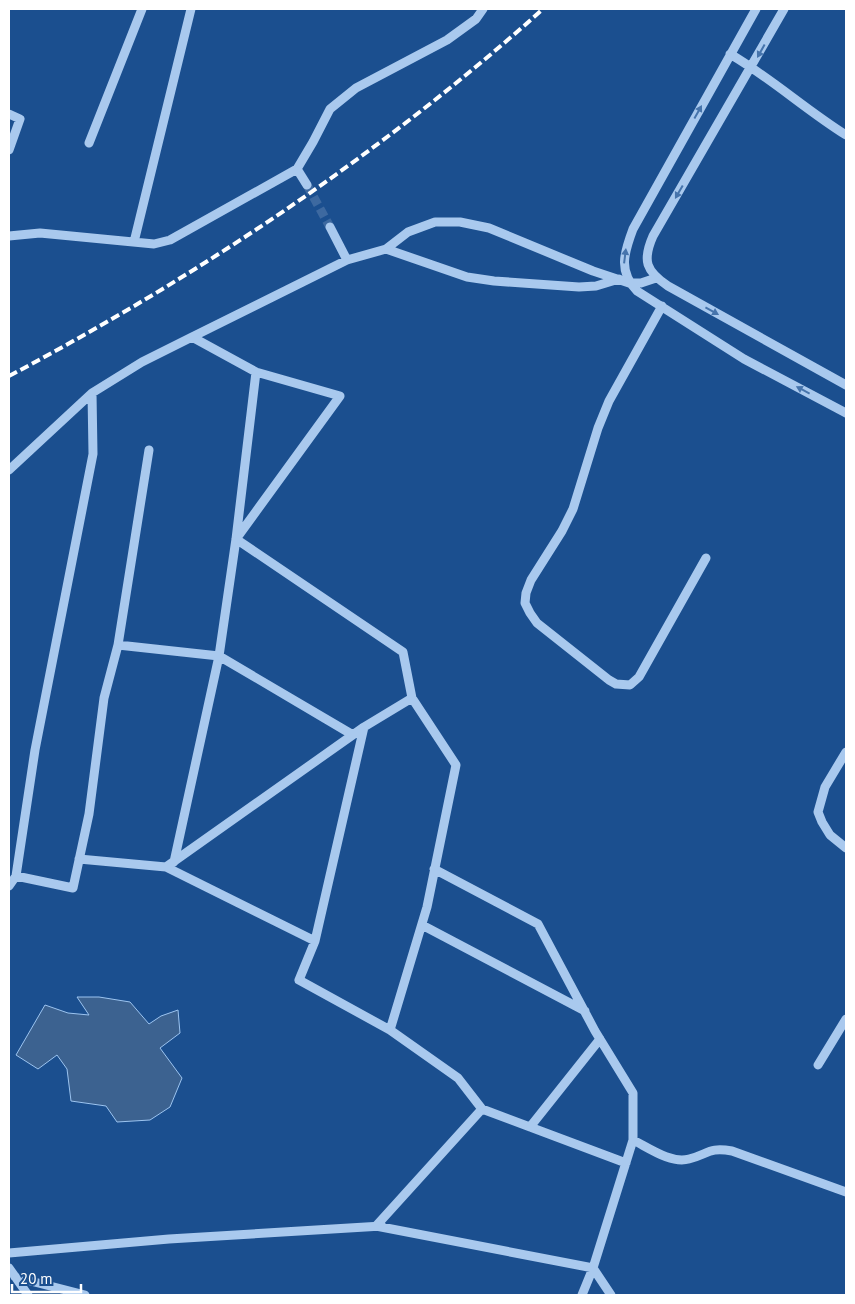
<svg xmlns="http://www.w3.org/2000/svg" width="855" height="1304" font-family="'PT Sans',sans-serif">
  <style>
    .water { fill: #3c6290; stroke: #9cc4f0 }
    .lines { fill: none; stroke-linecap: round; stroke-linejoin: round }
    .minor-tunnel { stroke: #3d69a0; stroke-width: 9; stroke-dasharray: 9 4.5; stroke-linecap: butt }
    .minor { stroke: #a9c9ee; stroke-width: 9 }
    .rail { stroke: #fff; stroke-width: 4; stroke-dasharray: 9 4; stroke-linecap: butt }
    .oneway { fill: #4674ac }
  </style>
  <rect width="100%" height="100%" fill="#1b4f8f"/>
  <path class="water" d="M77 997H99L130 1002 149 1024 161 1016 178 1010 180 1033 160 1048 182 1078 170 1107 150 1120 117 1122 106 1106 71 1101 67 1069 57 1055 38 1069 16 1055 45 1005 68 1013 89 1015Z"/>
  <g class="lines">
    <path class="minor-tunnel" d="M307 185 330 227"/>
    <path class="minor" d="M756 9 633 229C624 253 618 271 637 291L744 359 846 413
      M784 9 653 236C642 261 646 271 668 286L846 385
      M730 54C771 78 806 110 846 135
      M9 114 20 119 9 150
      M89 143 142 9
      M297 169 307 185
      M330 227 347 260
      M9 236 40 233 154 244 170 240 297 169 313 142 330 109 356 88 447 40 476 19 483 9
      M134 242 191 9
      M386 249 467 277 494 281 579 287 596 286 619 279
      M662 306 609 401 598 428 573 509 562 531 531 580 526 593 525 603 530 613 537 623 609 680 616 684 630 685 639 677 706 558
      M192 337 256 372
      M9 470 92 393
      M236 539 403 652 412 698
      M118 645 219 656 353 735
      M846 752 825 787 818 812 822 822 830 835 846 848
      M79 859 166 867 315 941 364 727
      M174 862 219 656 236 539 256 372 340 396 236 539
      M166 867 364 727 412 698 456 765 427 907 390 1030 458 1078 482 1109 376 1226 593 1268 633 1140V1093L595 1031 538 924 434 869
      M16 876 35 750 93 454 92 393 142 362 192 337 347 260 386 249 408 232 435 222H460L489 228 593 271 629 283H641L656 278
      M9 886 16 876 73 888 89 814 104 698 118 645 149 450
      M422 925 585 1011
      M315 941 299 980 390 1030
      M818 1065 846 1019
      M482 1109 626 1163
      M530 1127 600 1039
      M633 1140C649 1148 671 1164 689 1159 709 1154 708 1147 732 1151L846 1192
      M9 1253 169 1239 382 1226
      M9 1268 28 1295
      M593 1268 611 1295
      M15 1277 85 1295
      M582 1295 593 1268"/>
    <path class="rail" d="M9 376C200 275 382 153 543 9"/>
  </g>
  <defs><path id="oneway-solid" d="M-6-.8H1V-3.2L6.5 0L1 3.2V.8H-6Z" transform="scale(1.25)"/></defs>
  <g class="oneway">
    <use href="#oneway-solid" transform="translate(761 51) rotate(119)"/>
    <use href="#oneway-solid" transform="translate(698 112) rotate(-61)"/>
    <use href="#oneway-solid" transform="translate(679 192) rotate(120)"/>
    <use href="#oneway-solid" transform="translate(625 256) rotate(-83)"/>
    <use href="#oneway-solid" transform="translate(712 311) rotate(29)"/>
    <use href="#oneway-solid" transform="translate(803 390) rotate(-152)"/>
  </g>
  <rect width="855" height="1304" fill="none" stroke="#ffffff" stroke-width="20"/>
  <path d="M12 1284v8h69v-8" fill="none" stroke="#ffffff" stroke-width="2.5"/>
  <text x="20" y="1284" font-size="15" fill="#ffffff" stroke="#1b4f8f" stroke-width="4" paint-order="stroke">20 m</text>
</svg>
